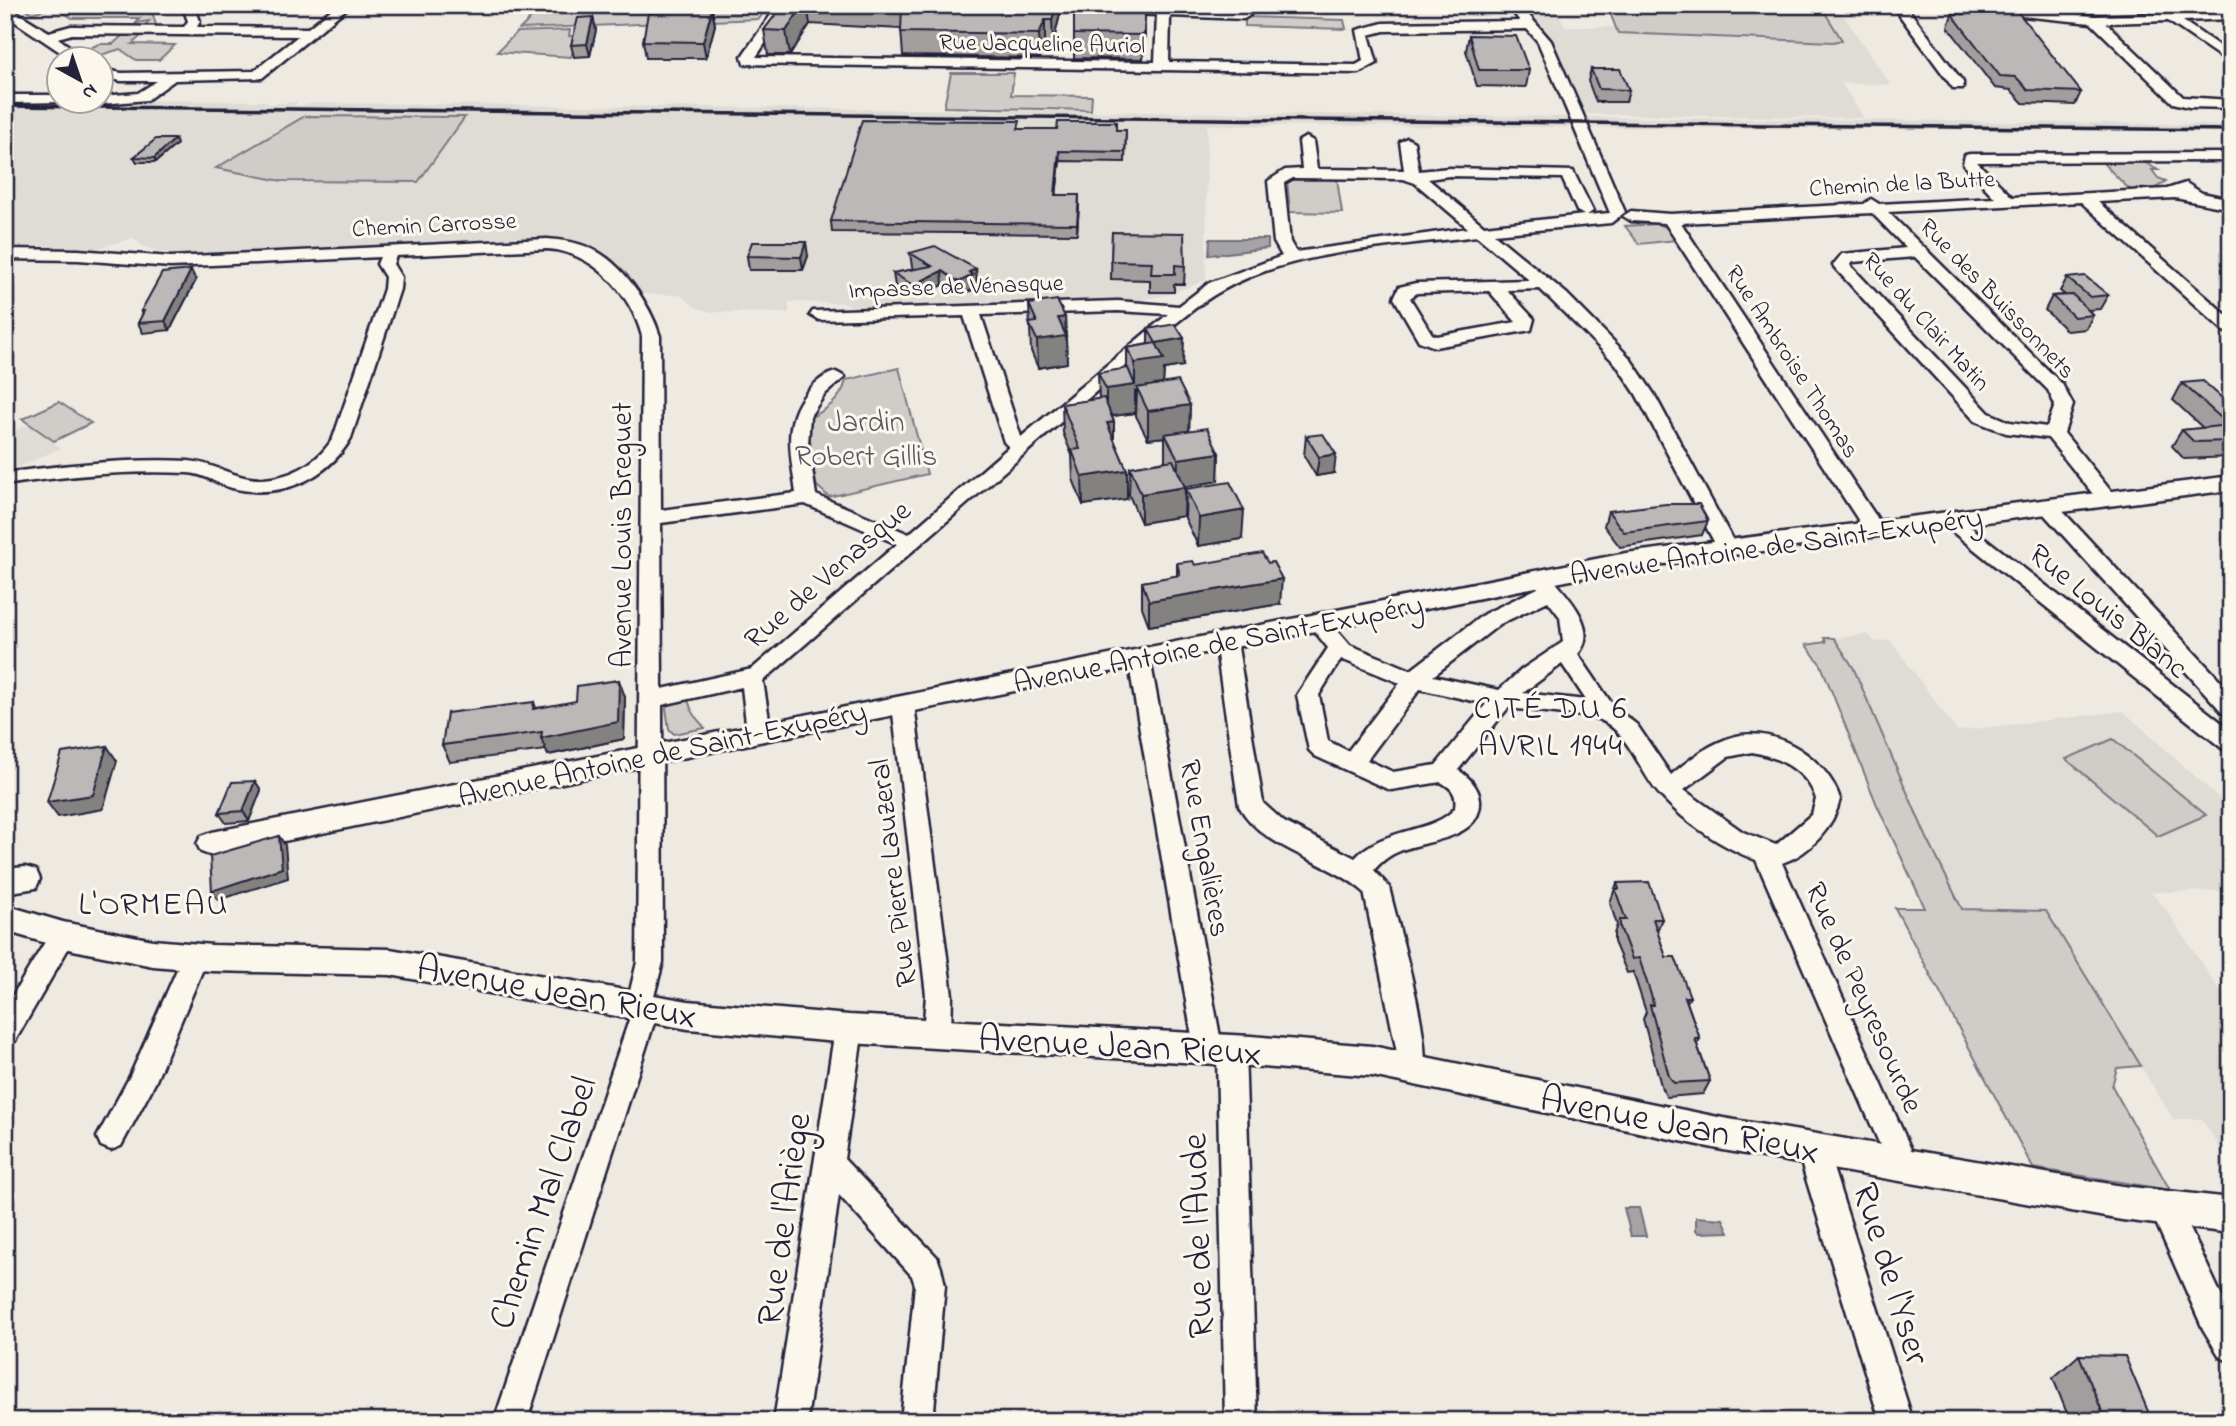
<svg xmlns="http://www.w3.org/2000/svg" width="2236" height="1426" font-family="'Indie Flower',sans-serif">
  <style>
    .built { fill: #dfdbd5 }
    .green { fill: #d0cdc9; stroke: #797882; stroke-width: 2 }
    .water { fill: #a6a3a7; stroke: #716f7c; stroke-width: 2 }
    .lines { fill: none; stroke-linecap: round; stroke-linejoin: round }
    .minor-casing { stroke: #22223b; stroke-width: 5 }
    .major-casing { stroke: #22223b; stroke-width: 5 }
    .minor { fill: #fbf7ec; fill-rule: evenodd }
    .major { fill: #fbf7ec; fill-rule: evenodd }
    .rail { stroke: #22223b; stroke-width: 3.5 }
    .wall { fill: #a29e9e; stroke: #22223b; stroke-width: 2 }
    .shaded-wall { fill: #848181; stroke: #22223b; stroke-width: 2 }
    .building { fill: #bcb8b8; stroke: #22223b; stroke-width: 2 }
    .labels { text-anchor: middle; stroke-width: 6; stroke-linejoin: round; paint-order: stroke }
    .far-street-label { font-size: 24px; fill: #22223b; stroke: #fbf7ec }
    .park-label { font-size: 30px; fill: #565566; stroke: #fbf7ec }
    .street-label { font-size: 30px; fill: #22223b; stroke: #fbf7ec }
    .neighbourhood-label { font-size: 32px; letter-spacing: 2px; fill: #22223b; stroke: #fbf7ec }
    .quarter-label { font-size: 33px; letter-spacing: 2px; fill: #22223b; stroke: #fbf7ec }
    .near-street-label { font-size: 37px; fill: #22223b; stroke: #fbf7ec }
  </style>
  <rect width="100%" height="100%" fill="#eeeae2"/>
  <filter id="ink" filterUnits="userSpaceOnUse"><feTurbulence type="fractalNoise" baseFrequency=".0143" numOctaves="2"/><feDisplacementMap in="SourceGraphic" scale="14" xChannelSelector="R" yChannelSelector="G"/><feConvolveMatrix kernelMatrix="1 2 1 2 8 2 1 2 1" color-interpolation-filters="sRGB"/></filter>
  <g filter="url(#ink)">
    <path class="built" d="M1521 5H1555L1565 27H1615L1618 33 1833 42 1842 39 1820 5H1836L1891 85 1841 83 1864 118 1585 114 1556 51Z
      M5 100 268 101 266 104 297 102 295 106 317 103 1951 121 2231 125V131L1207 125 1206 280 1171 294 1136 301 861 309 843 303 789 302V313L712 312 697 308 680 295 639 294 607 254 585 243 551 238 245 254H169L144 247 133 238 92 250 5 249Z
      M28 425 61 448 5 473V435Z
      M1868 634 1875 642 1890 640 1957 731 2123 711 2231 809V891L2151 892 2167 911 2231 1008V1166L2202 1119H2173L2046 911 1963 909 1926 836 1853 667 1834 638Z"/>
    <path class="green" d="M33 5H150L156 25 143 27 149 21 136 23 140 18H72L54 7 32 13 24 8Z
      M544 5H769L759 19 520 29Z
      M1607 5H1820L1842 40 1833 42 1618 33Z
      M1245 17 1344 20 1346 29 1245 26Z
      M570 30 569 36H578L571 57 497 52 517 32Z
      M123 35H142L132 44 175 45 159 60H136L120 49 98 56 88 49 99 44H113Z
      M951 73H1014L1011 95 1092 96 1091 110 944 107Z
      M305 116 465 117 418 182 282 181 216 168Z
      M2099 159 2140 160 2158 170H2152L2158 178 2166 181 2156 188 2130 190Z
      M1290 178 1337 179 1342 213 1290 212 1287 180Z
      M1657 224 1669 228 1677 240 1639 244 1625 226Z
      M899 368 927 474 829 497 816 485 807 419C825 411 842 400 846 380Z
      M59 402 91 423 54 441 22 419Z
      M1824 638H1834L1853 667 1926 836 1962 909 2046 911 2141 1066 2117 1068 2112 1086 2170 1190 2033 1168 1895 908H1925L1877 805 1821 665 1806 645 1826 642Z
      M687 697 693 714 705 728 674 734 669 729 665 701Z
      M2113 739 2206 815 2158 836 2066 759Z"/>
    <path class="water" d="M1210 239H1268V248L1209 255Z
      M1624 1208H1639L1646 1236H1631Z
      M1696 1217 1723 1219 1729 1232 1699 1233 1696 1230Z"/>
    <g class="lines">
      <defs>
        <path id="minor" d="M5 5 49 32 71 26 184 27 188 21 182 5H194L200 21 197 27 308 28 337 5H351L262 78 175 80 147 100 102 104 96 102H102V96L138 93 157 81H121L102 77V69L121 73 254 71 298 36 72 34 58 38 88 60H72L5 15Z
          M778 5H791L756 57 1155 62 1157 15 998 9 992 5H1170V8L1244 11 1250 15 1244 19 1170 16 1169 62 1356 65 1363 61 1357 30 1383 23 1520 21 1507 5H1520L1551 41 1625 212 1611 223 1494 234 1567 294 1629 357 1654 394 1737 548 1727 555 1720 553 1636 394 1616 364 1540 289 1507 290 1534 319 1531 330 1435 347 1419 341 1394 298 1399 287 1416 283 1529 280 1477 236C1396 247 1293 249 1221 291 1199 303 1180 321 1160 336L763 681 771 732 767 738 759 740 751 738 747 732 742 687 662 705 663 962 653 1000 659 1002 663 1010 653 1026 527 1421H494L630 1017 622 1007 630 991 637 962 642 336C630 292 593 252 547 249L396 256 393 264 401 277 400 289 351 438C328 479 279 500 232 488 217 484 203 473 187 473 127 470 64 476 5 485V473C62 465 132 458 188 461 218 463 240 484 272 478 297 474 320 460 333 438L384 289 385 277 377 264 380 257 171 267 78 260 5 259V249L78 250 171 257 547 239C561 240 576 242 590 248 621 261 650 304 660 336L661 510 796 493C791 455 781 421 809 390 816 382 826 374 836 372L845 377 825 394 810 416 808 444 816 495 909 534 1009 447 1004 442 964 316 819 320 810 315 813 311 1118 301 1179 306 1209 283 1282 256 1274 242 1268 181 1285 170 1302 169 1299 141 1306 137 1313 141 1317 169 1404 170 1400 142 1407 138 1414 142 1419 171 1449 168 1573 171 1593 211 1587 215 1610 213 1538 42 1527 29 1384 31 1369 35 1377 63 1359 73 744 64 742 56ZM1449 176 1562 178 1577 211 1584 215 1484 226 1428 179ZM1293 178 1403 179 1415 183 1468 228 1296 252 1290 242 1284 183ZM1489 291 1516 322 1437 336 1432 334 1410 298 1417 293ZM1118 311 1168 314 1021 437 981 315ZM805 504 897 544 752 669 662 689 661 523Z
          M1892 5H1905L1963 82V88H1953Z
          M1945 5H1990L2095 16 2231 11V19L2183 21 2231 54V64L2168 21 2106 23 2183 97 2231 100V108L2189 107 2173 103 2091 23 1951 9Z
          M5 95H60V102H65L5 103Z
          M2231 153V161L1977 162 2012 197 2167 189 2186 183 2202 193 2231 199V209L2175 198 2098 202 2231 319V333L2225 332 2081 202 1888 212 2062 384 2073 405 2064 433 2118 500 2108 506 2101 504 2048 438 2006 433 1975 421 1835 268 1833 265 1842 254 1906 248 1872 213 1681 223 1885 530 1875 536 1868 535 1665 223 1631 221 1623 216 1631 211 1670 214 1864 204 1871 199 1879 204 1995 198 1963 164 1965 155 1970 154ZM1915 257 2048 390 2055 405 2047 427 2010 422 1989 413 1850 265 1853 262Z
          M2049 502 2056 504 2231 692V715L2223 713 2042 512 2039 508 2042 504Z
          M1951 515 1958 517 2231 730V751L2223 749 1944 525 1941 521 1944 517Z
          M1541 571 1548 573C1565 594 1601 627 1578 654L1614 707 1637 725 1671 775C1691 758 1710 743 1736 736 1778 726 1828 760 1840 799 1834 827 1810 854 1782 863L1918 1165 1913 1175 1903 1179 1893 1175 1756 860C1722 847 1687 824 1662 797 1638 773 1629 726 1592 717L1508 708 1458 770C1468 776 1479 787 1480 800 1482 840 1425 840 1400 851 1389 855 1381 862 1374 870L1389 887C1397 924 1435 1048 1422 1077L1412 1080 1402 1077 1364 892C1327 859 1264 851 1239 806L1215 641 1218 636H1234L1237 641 1263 803 1284 822 1355 858C1384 826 1434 834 1455 808 1457 794 1453 789 1441 782L1391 790 1383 787 1315 756 1309 750 1297 695 1328 648 1308 623 1311 618H1327L1350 645 1411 670 1484 614 1538 588 1531 578ZM1548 601 1560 617 1563 642 1521 670 1499 690 1433 676 1500 624ZM1341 659 1400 683 1348 751 1328 741 1319 695ZM1562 664 1586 700 1523 693ZM1420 689 1486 704 1436 765 1393 772 1367 760ZM1752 752C1779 757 1808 771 1816 799L1812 814 1776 845 1743 832 1684 790 1728 757Z
          M1139 651 1147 654 1150 659 1221 1042 1231 1038 1241 1041 1245 1050 1257 1421H1225L1217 1057 1208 1060 1198 1056 1194 1048 1128 659 1131 654Z
          M903 697 911 699 914 705 952 995 951 1034 947 1042 937 1046 927 1042 923 1034 926 995 892 705 895 699Z
          M63 924 72 927 76 935 15 1041 5 1045V1008L54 927Z
          M195 946 204 949 208 957 155 1083 121 1146 111 1150 101 1146 97 1137 130 1076 186 949Z
          M849 1017 859 1021 863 1029 844 1159 937 1257 941 1268 945 1285 933 1421H901L915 1285 912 1276 839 1195 807 1421H774L835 1029 839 1021Z
          M1812 1136 1822 1140 1827 1149 1913 1421H1880L1797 1149 1802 1140Z
          M2165 1195 2176 1199 2231 1316V1362L2220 1357 2203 1329 2150 1209 2154 1199Z"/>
        <path id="major" d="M2231 476V490L1626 569 759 742 212 856 201 852 197 844 201 836 212 832 1626 553Z
          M25 867 36 870 40 879 36 888 5 893V869Z
          M5 905 63 922 153 940 212 945 390 949 688 1001 849 1015 1251 1036 1372 1046 1723 1118 2122 1186 2231 1198V1233L2122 1220 1723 1150 1372 1076 1251 1066 849 1043 688 1029 390 975 212 971 153 966 63 948 5 931Z"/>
      </defs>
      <use href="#minor" class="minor-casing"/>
      <use href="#major" class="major-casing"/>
      <use href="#minor" class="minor"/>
      <use href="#major" class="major"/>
      <path class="rail" d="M5 106 2231 130"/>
    </g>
    <path class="wall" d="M783 5H1060V14L1053 44H1045L1040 58 903 56 901 29 810 24 790 55H768L764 30Z
      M1960 5H1991L2081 92 2075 105 2023 103 2011 90 1995 88 1948 27 1952 14H1957Z
      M712 9 715 25 706 58H646L643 41Z
      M1145 13 1143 59 1074 58V34Z
      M593 17 596 30 590 56 574 57 571 45Z
      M1469 35 1529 70 1526 87 1477 86 1466 51Z
      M1591 69 1629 90 1626 102H1596L1588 81Z
      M1020 129 1126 130 1125 162 1060 161 1056 195 1079 205 1077 234 832 232 831 221Z
      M177 144 156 162H137L134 157Z
      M1112 232 1185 266 1184 284H1174V292H1150V280L1111 279Z
      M910 253 976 269 977 283 974 285V289L961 295 943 285 915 298 895 286 893 273 915 269 912 267Z
      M747 256H808L803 270H749Z
      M2067 278 2108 295 2100 309 2088 310 2093 315 2086 329 2067 331 2045 310 2052 296 2065 295 2060 291Z
      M196 280 170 330 143 333 138 323 143 314 141 311Z
      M1029 304 1065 317 1067 363 1038 368 1031 351Z
      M1148 329 1183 366 1164 369 1163 384 1190 405 1189 430 1219 453 1218 481 1185 487 1184 516 1141 523 1129 495 1130 467 1165 461V437L1148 439 1136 416 1137 391H1135V413L1112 416 1114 422V441L1127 470V499L1083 505 1073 479 1072 455 1063 433 1062 404 1099 399 1098 373 1127 369V348L1148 344Z
      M2182 383 2231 406V457L2184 459 2172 446 2182 430 2203 428 2173 400Z
      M1306 436 1334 473 1316 476 1304 456Z
      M1186 489 1242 539 1198 546 1185 518Z
      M1608 511 1708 521 1702 535 1620 547 1604 526Z
      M1177 563 1195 565 1280 604 1149 626 1142 607V582L1177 576Z
      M625 697 624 739 548 755 546 750 450 762 442 745 534 702 536 708Z
      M255 781 261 790 249 821 226 823 219 813Z
      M1617 883 1662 919 1657 931 1666 957 1690 997 1687 1002 1700 1039 1697 1044 1710 1081 1703 1094 1667 1097 1662 1089 1643 1019 1646 1012 1633 972 1627 973 1614 942V934L1617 925 1610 903Z
      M2079 1355 2152 1421H2070L2053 1378Z"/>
    <path class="shaded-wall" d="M803 5H807L810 24 790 55 786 31Z
      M1056 5H1060V14L1053 44 1052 20Z
      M712 9 715 25 706 58 703 42Z
      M1145 13V37L1143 59 1144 35Z
      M593 17 596 30 590 56 587 44Z
      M1045 20V44L1040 58 1039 34Z
      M175 139 177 144 156 162 154 158Z
      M1059 151 1060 161 1055 205V195Z
      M1079 195V205L1077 234V224Z
      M806 242 808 256 803 270 801 257Z
      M976 269 977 283 974 285V289L961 295 959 282 969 272Z
      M191 270 196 280 170 330 165 321Z
      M942 271 943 285 915 298 913 285Z
      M1065 317 1067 363 1038 368 1037 340 1058 318Z
      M1184 338 1183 366 1164 369 1163 386 1137 388V391H1135V413L1106 417V389L1135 385V363L1156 343Z
      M1190 405 1189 433 1165 434V437L1148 439V411Z
      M1114 422V450L1107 423Z
      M1219 453 1218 481 1177 488 1178 459Z
      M1336 454 1334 473 1316 476 1319 457Z
      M1127 470V499L1083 505 1082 477Z
      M1185 487 1184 516 1141 523V494Z
      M1244 510 1242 539 1198 546 1199 518Z
      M1282 579 1280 604 1149 626V601Z
      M619 680 625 697 624 739 548 755 541 738Z
      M107 746 117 761 103 809 58 817 47 802Z
      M255 781 261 790 249 821 243 811Z
      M279 836 285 845 288 878 218 900 212 891Z"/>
    <path class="building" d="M783 5H803L786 31 764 30Z
      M894 5H1056L1052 20H1045L1039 34 901 32 902 6Z
      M1962 5H1991L2014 7 2081 92 2028 90 2016 77 2000 76 1952 14H1967Z
      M712 9 703 42 643 41 648 13Z
      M1074 13H1145L1144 35 1074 34Z
      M593 17 587 44 571 45 578 18Z
      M1469 35 1516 36 1529 70H1479Z
      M1591 69H1620L1629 90 1599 89Z
      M862 120 1020 121 1018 129H1057L1058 122H1116V130H1126L1125 152 1059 151 1055 195H1079L1077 224 831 221Z
      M156 139H175L154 158 134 157Z
      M1112 232 1184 233 1185 266 1175 265V274H1151L1152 262 1111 261Z
      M752 242H806L801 257 747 256Z
      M935 246 976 269 969 272 973 275 959 282 942 271 913 285 893 273 932 266 910 253Z
      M191 270 165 321 138 323 144 311H141L162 273Z
      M2085 276 2108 295 2090 297 2067 278Z
      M2073 295 2093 315 2074 317 2052 296Z
      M1057 300 1065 317 1058 318 1066 336 1037 340 1029 323 1037 322 1029 304Z
      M1175 324 1184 338 1156 343 1148 329Z
      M1156 343 1164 359 1135 363 1127 348Z
      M1128 368 1135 385 1106 389 1098 373Z
      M1178 381 1190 405 1148 411 1137 388Z
      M2203 381 2231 406V441L2194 442 2182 430 2229 425 2182 383Z
      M1104 398 1114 422 1107 423 1127 470 1082 477 1072 450 1080 449 1062 404Z
      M1207 428 1219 453 1178 459 1165 434Z
      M1323 434 1336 454 1319 457 1306 436Z
      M1173 460 1185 487 1141 494 1130 467Z
      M1230 482 1244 510 1199 518 1186 489Z
      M1666 504H1699L1708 521 1624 532 1608 511Z
      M1262 553 1268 563 1273 562 1282 579 1149 601 1142 582 1180 575 1177 563 1193 561 1195 565Z
      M619 680 618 722 541 738 542 732 442 745 447 713 534 702 533 709 576 701 577 686Z
      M107 746 93 795 47 802 62 753Z
      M255 781 243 811 219 813 232 782Z
      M279 836 282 868 212 891 210 856Z
      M1649 882 1662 919H1653L1666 957H1675L1690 997H1685L1700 1039H1695L1710 1081 1674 1083 1669 1076 1650 1005H1653L1652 998 1639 958 1632 959 1620 927V920H1626L1615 889H1619L1617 883Z
      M2079 1355 2125 1356 2152 1421H2106Z"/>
  </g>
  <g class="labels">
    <g class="far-street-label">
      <text transform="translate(1042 43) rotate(1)" y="8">Rue Jacqueline Auriol</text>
      <text transform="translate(1902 183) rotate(-3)" y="8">Chemin de la Butte</text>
      <text transform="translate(434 224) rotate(-3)" y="8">Chemin Carrosse</text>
      <text transform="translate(956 286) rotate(-2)" y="8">Impasse de Vénasque</text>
      <text transform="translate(1998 298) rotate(46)" y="8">Rue des Buissonnets</text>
      <text transform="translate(1927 321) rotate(48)" y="8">Rue du Clair Matin</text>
      <text transform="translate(1793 361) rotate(57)" y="8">Rue Ambroise Thomas</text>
    </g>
    <g class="park-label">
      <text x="866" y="431">Jardin<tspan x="866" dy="34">Robert Gillis</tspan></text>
    </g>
    <g class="street-label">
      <text transform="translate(621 535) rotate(-90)" y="10">Avenue Louis Breguet</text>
      <text transform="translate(1776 545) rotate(-8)" y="10">Avenue Antoine de Saint-Exupéry</text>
      <text transform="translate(827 574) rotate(-41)" y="10">Rue de Venasque</text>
      <text transform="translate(2109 610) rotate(39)" y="10">Rue Louis Blanc</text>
      <text transform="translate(1218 643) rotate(-11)" y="10">Avenue Antoine de Saint-Exupéry</text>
      <text transform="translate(662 753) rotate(-12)" y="10">Avenue Antoine de Saint-Exupéry</text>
      <text transform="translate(1206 848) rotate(80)" y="10">Rue Engalières</text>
      <text transform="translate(892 873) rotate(-97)" y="10">Rue Pierre Lauzeral</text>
      <text transform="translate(1865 997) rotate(66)" y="10">Rue de Peyresourde</text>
    </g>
    <g class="neighbourhood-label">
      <text x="1551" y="718">CITÉ DU 6<tspan x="1551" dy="37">AVRIL 1944</tspan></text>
    </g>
    <g class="quarter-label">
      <text x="154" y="914">L'ORMEAU</text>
    </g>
    <g class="near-street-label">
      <text transform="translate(557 990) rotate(10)" y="13">Avenue Jean Rieux</text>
      <text transform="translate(1120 1044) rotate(3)" y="13">Avenue Jean Rieux</text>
      <text transform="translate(1680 1123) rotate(11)" y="13">Avenue Jean Rieux</text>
      <text transform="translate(541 1202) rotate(-71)" y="13">Chemin Mal Clabel</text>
      <text transform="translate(782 1219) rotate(-82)" y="13">Rue de l'Ariège</text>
      <text transform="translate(1196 1236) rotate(-92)" y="13">Rue de l'Aude</text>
      <text transform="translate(1893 1273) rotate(73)" y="13">Rue de l'Yser</text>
    </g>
  </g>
  <rect width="2236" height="1426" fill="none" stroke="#fbf7ec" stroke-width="28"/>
  <rect x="14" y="14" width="2208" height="1398" fill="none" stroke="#22223b" stroke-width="2.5" filter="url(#ink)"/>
  <g transform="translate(80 80) rotate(140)"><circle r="33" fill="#fbf7ec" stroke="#a4a2a5" stroke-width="2"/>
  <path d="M0-5L12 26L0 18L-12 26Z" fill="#22223b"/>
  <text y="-10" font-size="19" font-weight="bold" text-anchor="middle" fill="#22223b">N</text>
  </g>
</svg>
